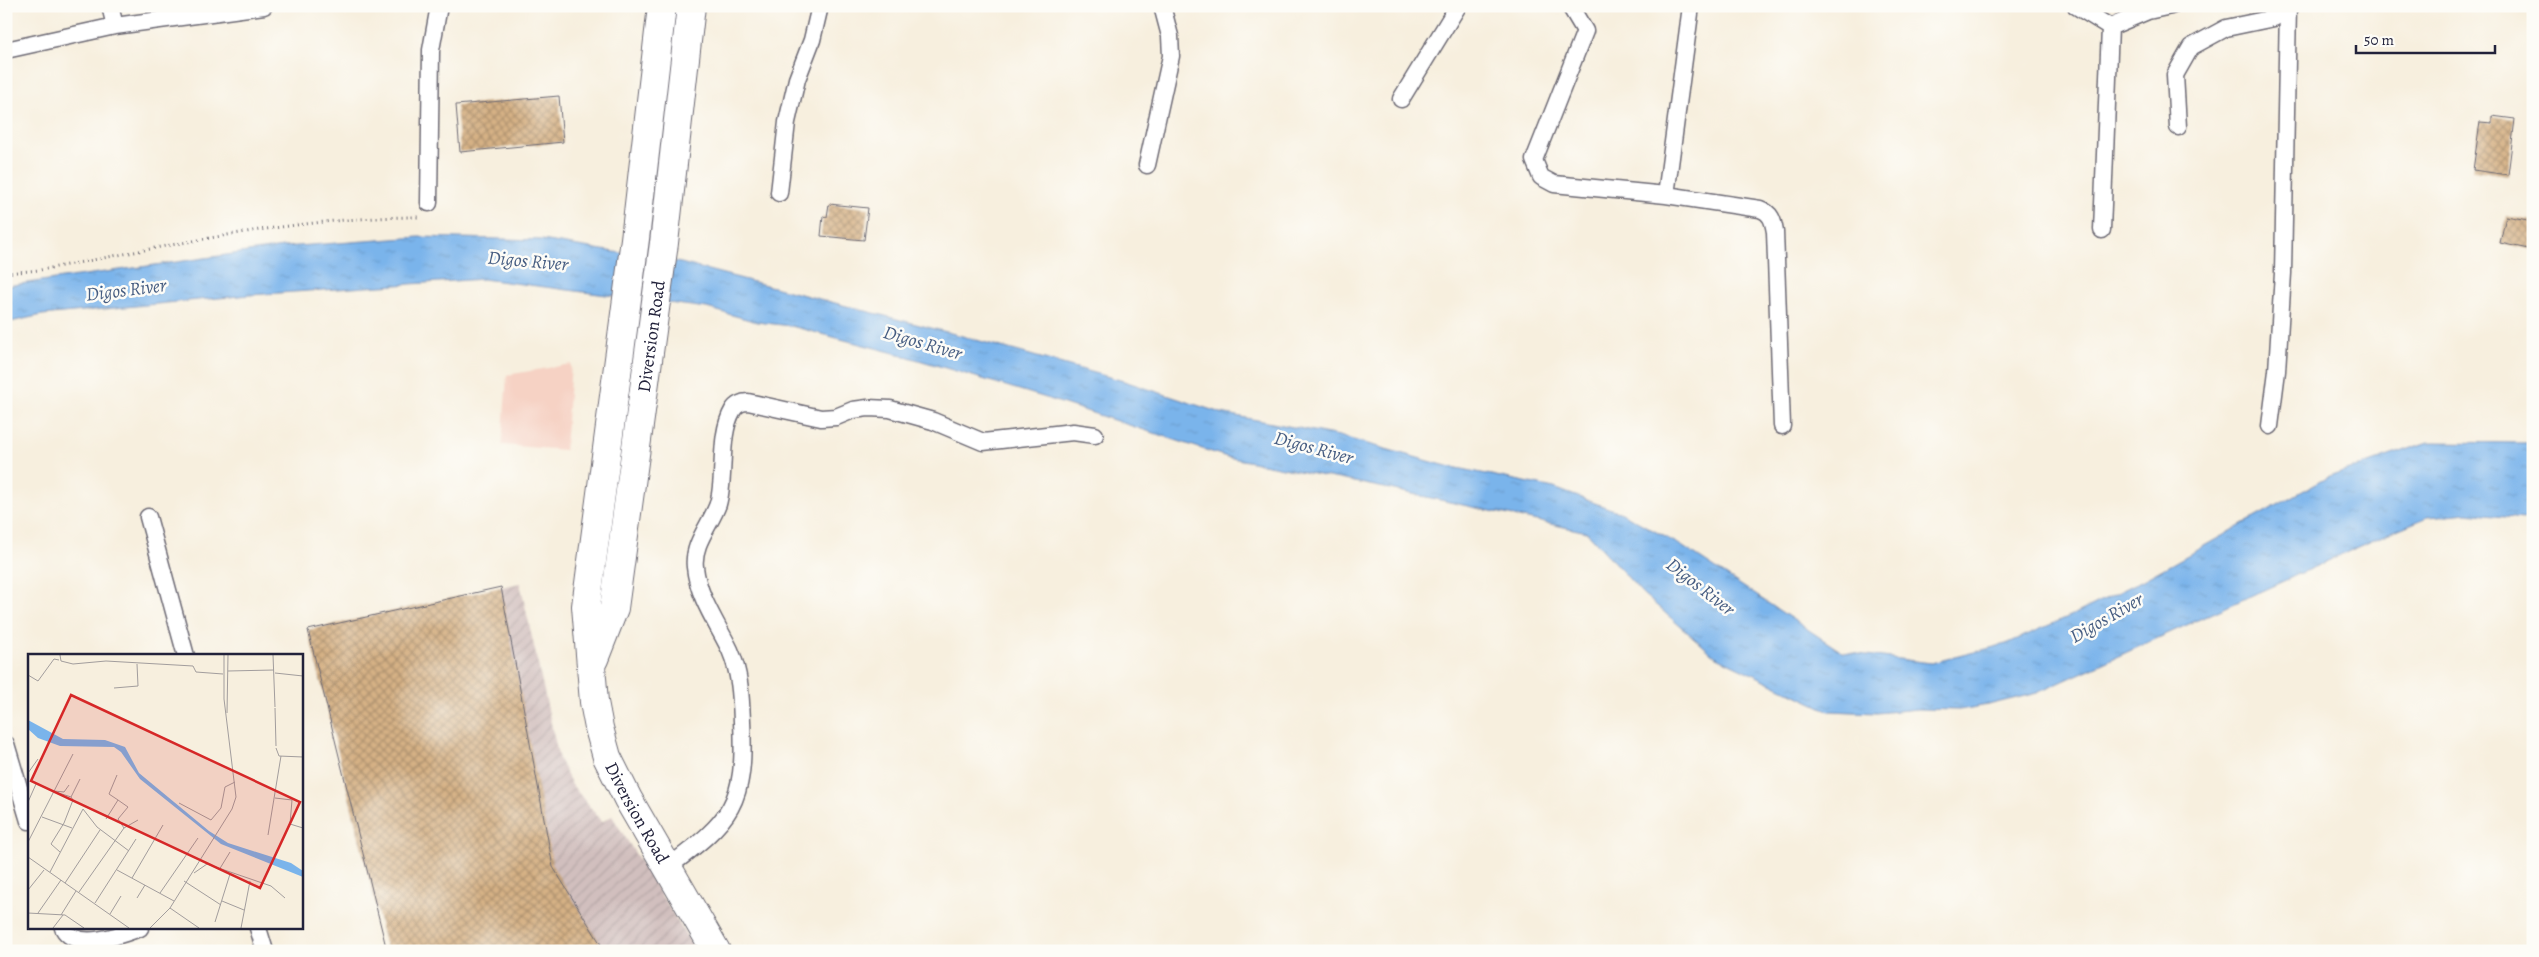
<svg xmlns="http://www.w3.org/2000/svg" width="2539" height="957" font-family="Alegreya,serif">
  <style>
    .built { fill: #f6d2c4 }
    .industrial { fill: url(#industrial-furrows) }
    .water { fill: url(#water-ripples); stroke: #4e6b93 }
    .building { fill: url(#building-cross-hatch) }
    .lines { fill: none; stroke-linecap: round; stroke-linejoin: round }
    .street-casing { stroke: #6d6a74; stroke-width: 19 }
    .highway-casing { stroke: #6d6a74; stroke-width: 30 }
    .path { stroke: #6d6a74; stroke-width: 3; stroke-dasharray: 1 4; stroke-linecap: butt }
    .street { stroke: #fff; stroke-width: 16 }
    .highway { stroke: #fff; stroke-width: 28 }
    .labels { text-anchor: middle; stroke-width: 5; stroke-linejoin: round; paint-order: stroke }
    .street-label { font-size: 18px; fill: #22223b; stroke: #fdfcf7 }
    .water-label { font-size: 19px; font-style: italic; fill: #455c81; stroke: #fdfcf7 }
    .inset-road { fill: none; stroke: #a29d9d; stroke-width: 1 }
    .view { fill: #d62828; fill-opacity: 0.15; stroke: #d62828; stroke-width: 2.5 }
    .inset-edge { fill: none; stroke: #22223b; stroke-width: 2.5 }
  </style>
  <defs>
    <pattern id="industrial-furrows" width="10" height="10" patternUnits="userSpaceOnUse" patternTransform="scale(1.25)"><rect width="10" height="10" fill="#d1bfbe"/><path d="M-1 1l2-2M0 10L10 0M9 11l2-2" fill="none" stroke="#b3a4a4"/></pattern>
    <pattern id="water-ripples" width="26" height="14" patternUnits="userSpaceOnUse" patternTransform="scale(1.25)"><rect width="26" height="14" fill="#7ab4eb"/><path d="M2 4q2-2 4 0t4 0M15 11q2-2 4 0t4 0" fill="none" stroke="#699aca"/></pattern>
    <pattern id="building-cross-hatch" width="8" height="8" patternUnits="userSpaceOnUse" patternTransform="scale(1.25)"><rect width="8" height="8" fill="#d5b185"/><path d="M0 0l8 8M0 8l8-8" fill="none" stroke="#ac906e"/></pattern>
  </defs>
  <rect width="100%" height="100%" fill="#fdfcf7"/>
  <filter id="ink" filterUnits="userSpaceOnUse"><feTurbulence type="fractalNoise" baseFrequency=".02" numOctaves="2"/><feDisplacementMap in="SourceGraphic" scale="10" xChannelSelector="R" yChannelSelector="G"/><feConvolveMatrix kernelMatrix="1 2 1 2 8 2 1 2 1" color-interpolation-filters="sRGB"/></filter>
  <filter id="wash" filterUnits="userSpaceOnUse"><feTurbulence type="fractalNoise" baseFrequency=".0096" numOctaves="4" result="noise"/><feDisplacementMap in="SourceGraphic" scale="20" xChannelSelector="R" yChannelSelector="G"/><feGaussianBlur stdDeviation="1.12" result="paint"/><feColorMatrix in="noise" values="0 0 0 0 0 0 0 0 0 0 0 0 0 0 0 0 0 1.4 0 .05"/><feComposite in="paint" operator="in"/></filter>
  <g filter="url(#wash)">
    <rect width="100%" height="100%" fill="#f7efde"/>
    <path class="built" d="M571 364 565 450 502 445 507 375Z"/>
    <path class="industrial" d="M520 583 559 759 572 785 602 822 612 816 696 951H387L308 630Z"/>
    <path class="water" d="M419 237 542 240 681 263 962 336 1127 382 1221 413 1339 436 1443 465 1554 488 1622 513 1680 545 1842 652 1931 663 2006 644 2077 613 2143 580 2326 478 2429 442 2533 443V520L2467 513 2428 517 2387 534 2037 693 1988 705 1959 710 1917 709 1877 713 1829 711 1715 656 1642 593 1587 532 1385 488 1227 457 1043 397 902 355 791 326 757 322 707 308 483 279 250 295 42 315 6 323V286L283 247Z"/>
    <g id="blocks">
      <path class="building" d="M559 96 563 142 460 152 456 105Z
        M2492 116 2515 119 2508 175 2473 170 2480 122 2492 123Z
        M829 204 868 208 864 240 821 236 823 216 827 217Z
        M2506 216 2533 221V250L2500 243Z
        M501 587 553 867 605 951H387L308 630Z"/>
    </g>
  </g>
  <g filter="url(#ink)">
    <use href="#blocks" fill-opacity="0" stroke="#6d6a74" stroke-width="1"/>
    <g class="lines">
      <defs>
        <path id="street" d="M110 6 115 26
          M1570 6 1585 31 1534 160 1541 177 1554 184 1666 195 1691 6
          M2076 6 2110 27
          M2110 27 2148 11 2171 6
          M6 50 115 26 264 6
          M1401 99 1458 6
          M2178 127 2175 75 2191 47 2226 28 2274 18 2288 7
          M1147 165 1171 56 1170 36 1162 6
          M779 193 787 122 797 79 812 40 820 6
          M1666 195 1760 209C1771 213 1773 220 1775 232L1782 426
          M429 203 431 50 439 6
          M2102 230 2110 27
          M2270 426 2277 371 2283 273 2288 6
          M148 517 186 656
          M6 744 29 821
          M667 868C732 819 746 805 742 721 741 696 740 673 730 650 717 623 698 597 695 567 692 544 711 524 718 504 726 477 718 435 733 410 736 405 742 402 748 402L821 418 836 417 853 410 868 408 890 409 933 421 983 442 1073 432 1095 435
          M63 928C76 952 121 935 140 928
          M258 928 265 951"/>
        <g id="highway">
          <path id="s1" d="M662 6 635 239 586 606 594 702 599 728 607 757 628 799 716 951"/>
          <path id="s2" d="M594 659 614 608 664 243 691 6"/>
        </g>
      </defs>
      <use href="#street" class="street-casing"/>
      <use href="#highway" class="highway-casing"/>
      <path class="path" d="M6 273 40 270C165 247 291 217 419 217"/>
      <use href="#street" class="street"/>
      <use href="#highway" class="highway"/>
    </g>
  </g>
  <g class="labels">
    <g class="street-label">
      <text dy="6" stroke="none"><textPath href="#s2" startOffset="329">Diversion Road</textPath></text>
      <text dy="6" stroke="none"><textPath href="#s1" startOffset="821">Diversion Road</textPath></text>
    </g>
    <g class="water-label">
      <text transform="translate(528 260) rotate(5)" y="7">Digos River</text>
      <text transform="translate(126 289) rotate(-7)" y="7">Digos River</text>
      <text transform="translate(923 342) rotate(16)" y="7">Digos River</text>
      <text transform="translate(1314 447) rotate(15)" y="7">Digos River</text>
      <text transform="translate(1701 586) rotate(38)" y="7">Digos River</text>
      <text transform="translate(2106 617) rotate(-30)" y="7">Digos River</text>
    </g>
  </g>
  <g transform="translate(28 654)">
    <rect width="275" height="275" fill="#f7efde"/>
    <path d="M0 66 35 85 77 86 97 93 111 119 181 177 200 189 263 209 275 217V223L193 190 112 125 93 98 86 93 32 92 10 84 0 75Z" fill="#7ab4eb"/>
    <path class="inset-road" d="M32 1 33 7 45 10 78 7 165 12 168 18 195 20M245 1 247 53M200 17 246 16M247 19 275 22M0 21 10 27 26 5 31 6M86 34 110 32 109 10M247 54 248 92M199 59 200 1M248 94 251 102 275 103M0 119 10 105M89 121 81 140 90 146M26 137 36 138 41 131M28 138 43 143M247 144 264 146 262 170 275 174M0 148 8 130M151 149 183 166 193 154 197 133 207 128M14 163 44 174M78 165 90 146 100 153 90 165 96 174M240 181 253 102M0 188 45 100M32 198 23 190 36 169 45 146 43 143 52 125M0 203 101 274M89 216 146 247M191 216 202 198M22 218 55 155 69 173 101 197M166 219 179 210 243 232 257 244M104 224 135 171M156 227 193 251M37 229 72 176M0 236 16 216M51 238 96 174 110 166M132 239 170 184M109 244 117 231M194 247 216 256M67 249 108 185M142 254 171 274M0 259 37 261 56 274M10 259 33 226M82 260 93 242M33 261 48 237M187 268 202 220M25 274 35 261M122 274 142 254 204 155 208 143 196 45V1M213 274 222 227"/>
    <path class="view" d="M43 41 272 148 232 234 3 127Z"/>
    <rect width="275" height="275" class="inset-edge"/>
  </g>
  <rect width="2539" height="957" fill="none" stroke="#fdfcf7" stroke-width="25"/>
  <path d="M2356 45v8h139v-8" fill="none" stroke="#22223b" stroke-width="2.5"/>
  <text x="2364" y="45" font-size="15" fill="#22223b" stroke="#fdfcf7" stroke-width="4" paint-order="stroke">50 m</text>
</svg>
